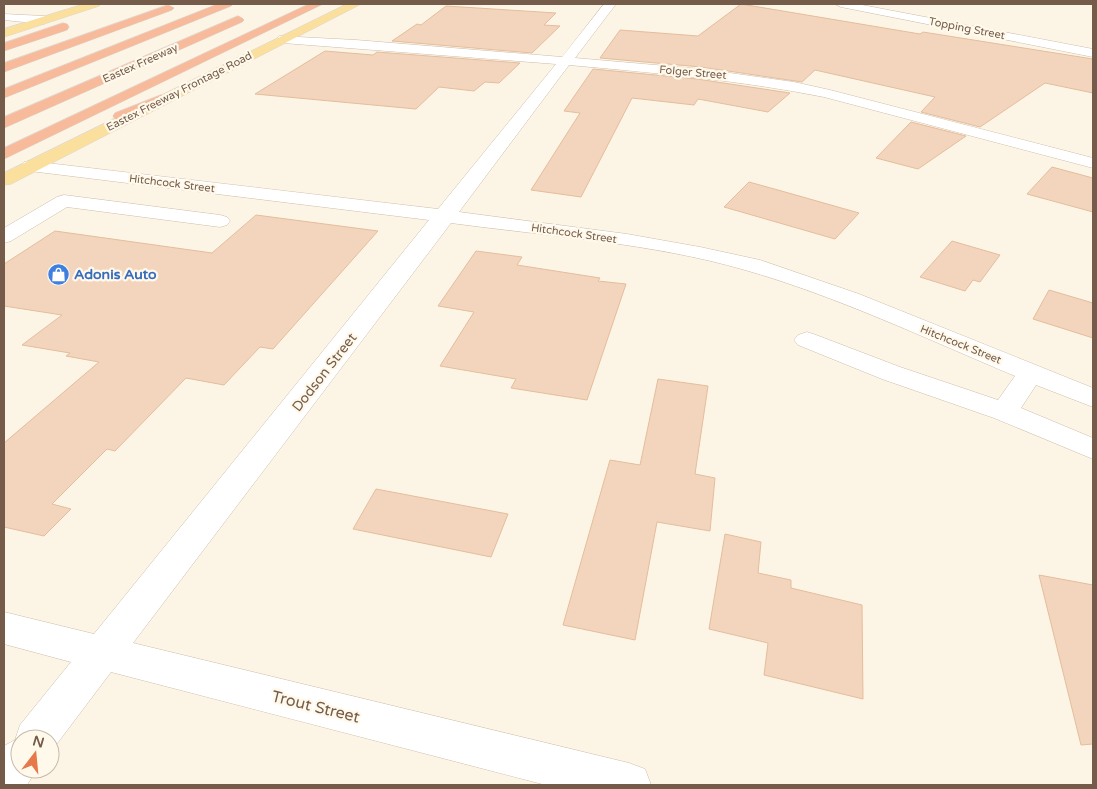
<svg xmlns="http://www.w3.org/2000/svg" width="1097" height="789" font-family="'Varela Round',sans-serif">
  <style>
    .building { fill: #f2d5bc; stroke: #e5bd9c }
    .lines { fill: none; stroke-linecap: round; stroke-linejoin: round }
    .minor-casing { stroke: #cebdab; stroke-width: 1 }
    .major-casing { stroke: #dbd5d0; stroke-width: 1 }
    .highway-casing { stroke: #dbd5d0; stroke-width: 1 }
    .minor { fill: #fff; fill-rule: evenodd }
    .major { fill: #fbdf9d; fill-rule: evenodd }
    .highway { fill: #f7ba9b; fill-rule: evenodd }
    .labels { text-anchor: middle; stroke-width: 4.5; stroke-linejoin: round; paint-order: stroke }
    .far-street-label { font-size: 11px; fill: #755c4a; stroke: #fff9eb }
    .shop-label { font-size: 14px; font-weight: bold; fill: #366cbe; stroke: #fff9eb; text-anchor: start }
    .street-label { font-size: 14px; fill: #755c4a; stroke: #fff9eb }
    .near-street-label { font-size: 16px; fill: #755c4a; stroke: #fff9eb }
  </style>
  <rect width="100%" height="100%" fill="#fcf5e5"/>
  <path class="building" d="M741 4 920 34 923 32 1093 59V93L1045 83 980 127 921 112 935 97 815 70 802 82 701 67 600 58 620 30 698 36Z
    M446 6 556 13 544 25 560 26 532 53 392 41 417 24 421 25Z
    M325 51 373 55 377 52 520 63 499 83 485 82 474 91 439 87 416 109 255 94Z
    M593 69 697 79 790 93 768 112 698 99 694 105 632 98 581 197 531 190 580 113 564 111Z
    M911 122 966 136 918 169 876 158Z
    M1052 167 1093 178V212L1027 194Z
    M749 182 778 190 859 213 835 239 724 207Z
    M256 215 378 231 273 349 260 347 224 385 186 378 115 451 107 449 52 504 71 509 44 536 4 527V443L99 362 66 356 70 353 22 345 62 315 4 306V264L55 231 212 253Z
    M952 241 1000 255 980 282 973 280 965 291 920 277Z
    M476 251 522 257 517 265 600 278 598 281 626 284 587 400 511 388 516 379 440 366 474 312 438 306Z
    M1049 290 1093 303V338L1033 319Z
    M658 379 708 386 695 474 715 478 710 531 657 522 635 640 563 625 610 460 640 465Z
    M376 489 508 514 491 557 353 529Z
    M725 534 761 542 758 573 791 580V588L862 605 863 699 764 675 768 643 709 629Z
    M1039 575 1093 585V744L1081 745Z"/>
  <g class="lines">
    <defs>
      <path id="minor" d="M604 4H616L575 58 701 69 794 82 830 90 1093 158V168L824 97C739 80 655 73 569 65L459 212 627 234 700 247 760 260 859 294 1093 388V407L1036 385 1021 408 1093 438V459L994 418 882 379 798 345 794 340 798 335 807 332 816 335 900 367 998 400 1015 376C927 339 836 296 745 270 652 243 547 236 451 223L133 643 629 763 645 769 651 785H546L111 672 50 753V739H20V769H37L27 785H4V746L15 740 20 725 71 662 4 644V612L94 634 429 220 30 171 24 170 21 166 24 162 30 161 438 209 556 64 283 43 279 42 277 39 279 36 356 40 562 57Z
        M835 4H857L1093 49V57L841 7Z
        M4 14 44 16 50 20 44 24 4 20Z
        M64 195 220 215 227 217 230 221 227 225 220 227 67 207 11 241 4 243V228L57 197Z"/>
      <path id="major" d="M84 4H101L99 6 4 37V29Z
        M347 4H361L11 184 4 185V173Z"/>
      <path id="highway" d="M218 4H233L231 6 4 98V89Z
        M309 4H323L4 159V148Z
        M168 5 174 8 172 10 4 72V63Z
        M238 16 242 18 244 20 242 22 4 128V117Z
        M63 23 67 24 69 27 67 30 4 51V43Z
        M161 95 166 97 169 100 166 103 121 121 115 119 113 116 115 113Z"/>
    </defs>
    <use href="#minor" class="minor-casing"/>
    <use href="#major" class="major-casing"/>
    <use href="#highway" class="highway-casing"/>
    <use href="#minor" class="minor"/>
    <use href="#major" class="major"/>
    <use href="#highway" class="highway"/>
  </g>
  <defs>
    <symbol id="shop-disc" viewBox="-11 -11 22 22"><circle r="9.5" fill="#3f7fe0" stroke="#fff9eb"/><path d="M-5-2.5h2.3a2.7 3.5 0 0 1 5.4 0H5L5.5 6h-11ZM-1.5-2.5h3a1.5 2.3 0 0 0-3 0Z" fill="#fff"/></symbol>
  </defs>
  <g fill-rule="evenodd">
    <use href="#shop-disc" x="46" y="262" width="25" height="25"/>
  </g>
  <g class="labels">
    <g class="far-street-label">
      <text transform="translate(967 28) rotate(11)" y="4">Topping Street</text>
      <text transform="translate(140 63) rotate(-24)" y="4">Eastex Freeway</text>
      <text transform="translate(693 72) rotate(5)" y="4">Folger Street</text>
      <text transform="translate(179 91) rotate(-27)" y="4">Eastex Freeway Frontage Road</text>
      <text transform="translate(172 183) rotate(7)" y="4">Hitchcock Street</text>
      <text transform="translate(574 233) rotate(8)" y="4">Hitchcock Street</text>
      <text transform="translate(961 344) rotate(22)" y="4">Hitchcock Street</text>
    </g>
    <g class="shop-label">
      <text x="74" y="279">Adonis Auto</text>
    </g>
    <g class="street-label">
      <text transform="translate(324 372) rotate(-52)" y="5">Dodson Street</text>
    </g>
    <g class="near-street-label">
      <text transform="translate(316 706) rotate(14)" y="6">Trout Street</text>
    </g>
  </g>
  <rect width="1097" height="789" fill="none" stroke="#755c4a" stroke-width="10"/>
  <g transform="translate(35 754) rotate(16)"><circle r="24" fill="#fff9eb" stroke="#c8baab"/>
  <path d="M0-4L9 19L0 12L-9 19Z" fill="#e77849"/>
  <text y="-8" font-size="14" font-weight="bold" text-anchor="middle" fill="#755c4a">N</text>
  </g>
</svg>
